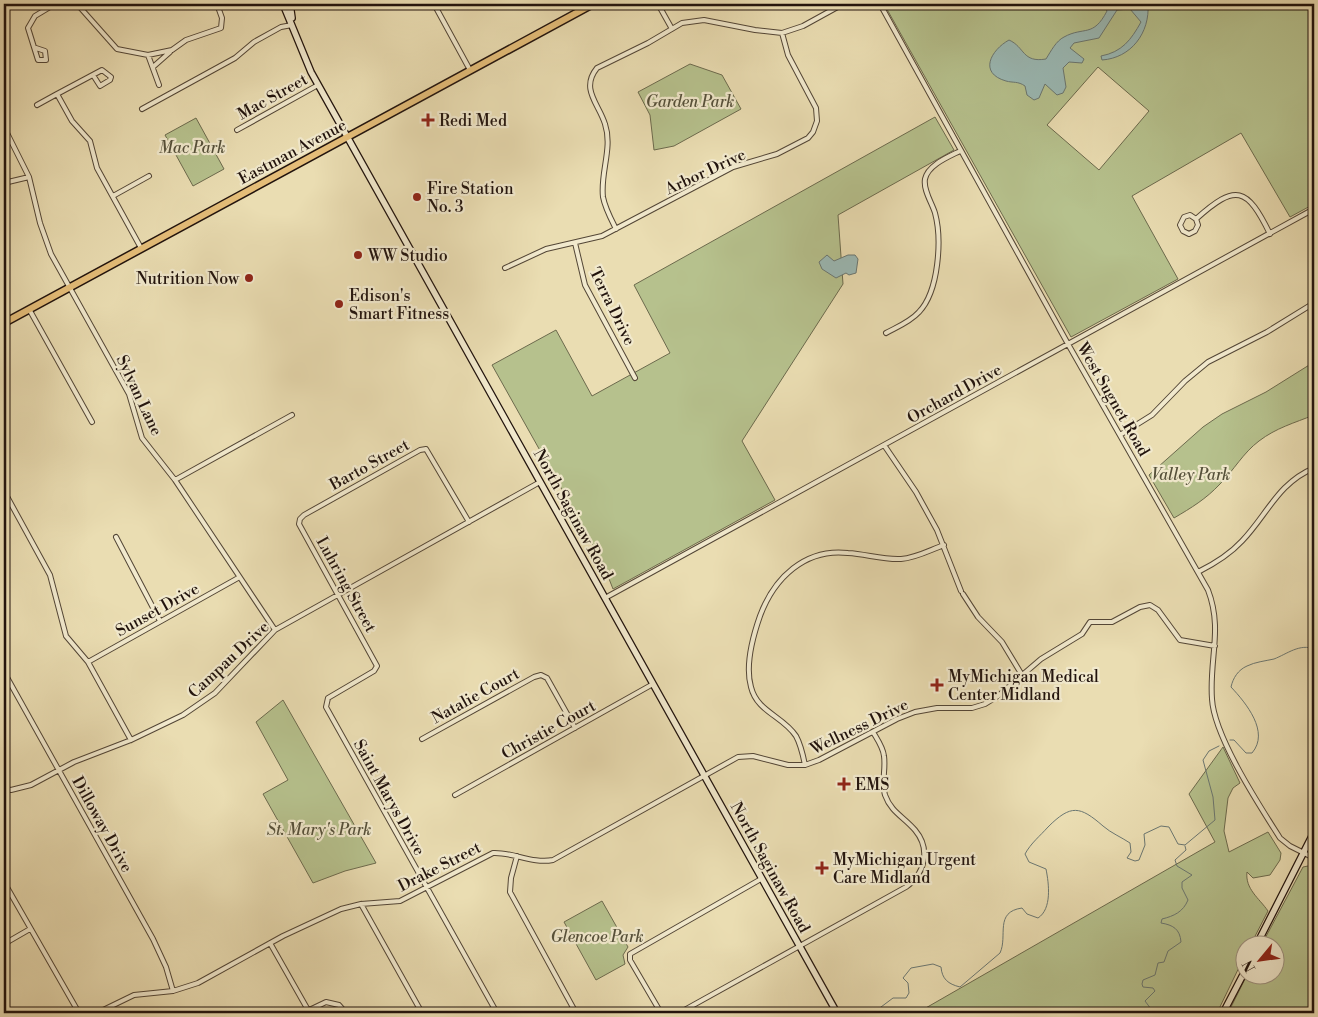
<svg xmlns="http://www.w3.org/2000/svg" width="1318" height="1017" font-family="'Libre Bodoni',serif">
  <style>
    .green { fill: #b6c18d; stroke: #6c6a4d; fill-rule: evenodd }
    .water { fill: #9bbab6; stroke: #6a7772 }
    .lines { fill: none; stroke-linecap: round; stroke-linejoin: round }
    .stream { stroke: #6a7772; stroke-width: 1 }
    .street-casing { stroke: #534636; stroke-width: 6 }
    .secondary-casing { stroke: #21130d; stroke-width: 8 }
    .primary-casing { stroke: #21130d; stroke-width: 9 }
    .street { stroke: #f1e9cd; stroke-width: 4 }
    .secondary { stroke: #f1e9cd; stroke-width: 5.5 }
    .primary { stroke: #e5be79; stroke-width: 6 }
    .poi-dot { fill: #8f2418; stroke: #f1e9cd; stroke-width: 2 }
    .labels { text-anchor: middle; stroke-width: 4.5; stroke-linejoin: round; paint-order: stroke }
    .street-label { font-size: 16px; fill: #21130d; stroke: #f1e9cd }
    .park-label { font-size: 16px; font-style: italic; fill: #55503a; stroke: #f1e9cd }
    .poi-label { font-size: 16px; fill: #21130d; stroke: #f1e9cd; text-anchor: start }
  </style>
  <rect width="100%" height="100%" fill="#eaddb2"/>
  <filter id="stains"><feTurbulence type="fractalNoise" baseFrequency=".004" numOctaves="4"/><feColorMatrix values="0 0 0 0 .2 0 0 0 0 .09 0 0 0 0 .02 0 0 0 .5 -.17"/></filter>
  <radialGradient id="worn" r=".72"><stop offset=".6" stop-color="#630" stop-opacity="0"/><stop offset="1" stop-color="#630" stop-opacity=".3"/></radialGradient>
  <path class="green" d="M884 4H1314V204L1290 217 1241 133 1132 196 1178 279 1071 337ZM1098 67 1149 111 1099 170 1047 125Z
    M690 64 722 75 741 109 674 146 654 150 650 115 638 92Z
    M935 117 954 150 838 215 843 284 742 441 775 500 613 589 602 561 492 365 556 330 592 396 670 353 634 285Z
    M196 118 224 169 193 186 165 135Z
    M1314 362V415C1294 423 1276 428 1259 441 1243 453 1234 470 1220 484 1206 499 1191 508 1174 518L1149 475 1203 427 1222 414 1266 392Z
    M283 700 376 863 345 871 313 883 263 794 288 780 256 722Z
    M1223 747 1240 783 1233 788 1228 798 1224 831 1229 852 1268 832 1281 853 1280 860 1270 875 1253 878 1247 872C1245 889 1259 898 1268 911L1251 944H1246L1245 955 1217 1013H917L1215 842 1189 794Z
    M1308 866 1314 868V1013H1228L1247 975 1276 974V944H1262L1303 867Z
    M602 901 628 947 623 955 625 964 596 980 564 922Z"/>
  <path class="water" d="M1103 4H1148C1150 33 1131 58 1102 60L1101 56C1122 52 1131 40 1141 22L1130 9 1117 10 1099 38 1074 43 1070 48 1084 59 1082 63 1069 62 1063 68 1066 87 1063 93 1057 95 1045 84 1039 98 1034 100 1027 95 1025 86C1018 81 1013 83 1006 81 978 73 991 50 1009 40 1025 47 1022 63 1046 59 1051 51 1056 41 1064 37 1084 26 1093 38 1107 11Z
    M827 255 834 261 848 255H855L858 259 856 273 849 275 846 273 836 278 822 269 819 262Z"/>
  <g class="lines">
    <path class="stream" d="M1230 740H1234L1246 753H1252C1270 732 1246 703 1231 687 1233 678 1238 670 1247 666 1255 662 1265 661 1274 659 1287 654 1300 643 1314 649
      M873 1013 893 998H906L909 993 908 983 903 978 911 968 933 964 941 967C942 979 948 984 960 987L1000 953C1008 936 994 912 1022 908L1027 914 1038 918C1052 909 1049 884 1046 869L1029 862 1025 854C1031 843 1040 836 1048 827 1071 804 1080 806 1103 826 1111 833 1121 837 1130 843L1131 852 1127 858 1135 861 1139 860 1145 845 1144 834 1161 826 1169 827 1178 844 1185 845 1215 820 1213 797 1203 760 1209 751 1219 746
      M1154 1013 1145 1001 1155 991 1153 988 1143 987 1142 984 1143 980 1155 975 1158 963 1164 962 1168 951 1181 942C1180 929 1173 925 1161 923L1162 919C1174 916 1183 912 1188 900L1182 888V882L1192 875 1177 866 1175 860 1186 850 1185 846"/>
    <defs>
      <path id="street" d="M77 4 117 49 148 55 172 50 186 40 221 28 222 18 217 4
        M434 4 470 70
        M658 4 672 29
        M880 4 1068 344 1208 590C1223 629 1209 659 1212 699 1214 736 1259 805 1280 838L1290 846 1314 858
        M36 48 45 51 46 60H38L28 28 35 16 55 4
        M148 55 159 85
        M153 67 170 52
        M93 75 100 86 110 80 111 77 102 70 57 94 72 121 90 141 97 168 141 248
        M37 105 57 94
        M142 109 235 58 254 42 281 27 292 25
        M4 127 29 177 40 223 51 254 129 394 142 438 175 480 275 630
        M237 130 318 85
        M4 183 29 177
        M113 196 149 176
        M1196 219 1190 215 1184 217 1180 225 1183 231 1189 234 1195 231 1198 225 1196 219C1236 183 1247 187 1270 234
        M616 229C611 219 605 208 603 197 600 173 613 148 605 124 599 104 580 89 597 68L648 43 682 23 704 20 755 30 782 33 803 26 843 4
        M575 243 585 285 635 378
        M505 268 546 249 602 236 733 167 777 154 808 138 813 132 817 121 816 108 788 55 782 33
        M29 309 92 422
        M886 333C897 327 910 322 919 312 939 291 942 239 935 213 932 203 923 190 925 179 928 165 948 157 960 151
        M1120 435 1152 415 1185 381 1208 362 1267 332 1314 303
        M884 445 916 492 937 530 961 591
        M175 480 292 415
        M4 491 50 575 66 636 88 662 131 740
        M469 522 426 449 420 450 304 515 300 519 299 524 377 666 374 671 328 698 326 707 497 1013
        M116 537 160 621
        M1198 572C1214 564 1230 554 1242 541 1267 515 1278 483 1314 468
        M963 594 978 617 1002 642 1022 675
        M605 598 1314 209
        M88 662 238 578
        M4 672 153 939 166 967 173 991
        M422 739 534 677 541 675 547 678 575 728
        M805 765C803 755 801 745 796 736 783 716 757 712 751 687 745 666 753 636 760 616 774 578 805 548 848 553 866 554 883 560 901 559 916 558 930 550 944 545
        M4 789 11 790 31 785 74 762 131 740 183 715 215 693 275 630 540 482
        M455 795 653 684
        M517 856 511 878 510 892 576 1013
        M4 882 79 1013
        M361 904 422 1013
        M270 943 308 1010
        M4 944 30 929
        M97 1013 134 995 173 991 198 983 283 936 341 909 361 904 400 901 493 853C513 852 532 864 553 860L738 757 753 756 788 765H805L819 760 897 719 915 712 937 708H972L985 704 998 696 1041 659 1082 634 1090 622H1112L1140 607 1150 605 1158 610 1180 640 1215 646
        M303 1013 326 1002 339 1005 346 1013
        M661 1013 630 960V954L761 879
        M679 1013 906 887C925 874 931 849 915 830 904 817 891 812 885 795 881 782 886 770 884 756 883 747 877 739 873 732"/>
      <path id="secondary" d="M283 4 311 72 837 1013
        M290 4 292 18
        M1257 944 1314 832
        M1223 1013 1246 969"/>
      <path id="primary" d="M4 323 593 4"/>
    </defs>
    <use href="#street" class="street-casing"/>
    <use href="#secondary" class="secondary-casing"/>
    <use href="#primary" class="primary-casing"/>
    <use href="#street" class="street"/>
    <use href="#secondary" class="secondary"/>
    <use href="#primary" class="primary"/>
  </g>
  <g class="poi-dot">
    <path d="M425.5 112.5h5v5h5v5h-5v5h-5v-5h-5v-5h5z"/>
    <circle cx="417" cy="197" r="5"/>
    <circle cx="358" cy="255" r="5"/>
    <circle cx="249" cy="278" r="5"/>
    <circle cx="339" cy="304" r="5"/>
    <path d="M934.5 677.5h5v5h5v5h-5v5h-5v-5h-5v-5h5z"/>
    <path d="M841.5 776.5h5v5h5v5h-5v5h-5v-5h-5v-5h5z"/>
    <path d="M819.5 860.5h5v5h5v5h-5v5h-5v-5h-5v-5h5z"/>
  </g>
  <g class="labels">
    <g class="street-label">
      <text transform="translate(272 96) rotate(-29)" y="6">Mac Street</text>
      <text transform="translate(292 151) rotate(-28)" y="6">Eastman Avenue</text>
      <text transform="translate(705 171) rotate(-25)" y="6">Arbor Drive</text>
      <text transform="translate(613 306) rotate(64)" y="6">Terra Drive</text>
      <text transform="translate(954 393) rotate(-29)" y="6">Orchard Drive</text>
      <text transform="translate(140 395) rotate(65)" y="6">Sylvan Lane</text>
      <text transform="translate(1114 399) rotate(60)" y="6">West Sugnet Road</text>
      <text transform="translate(369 464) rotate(-29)" y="6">Barto Street</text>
      <text transform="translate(574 514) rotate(61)" y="6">North Saginaw Road</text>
      <text transform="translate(347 584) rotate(61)" y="6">Luhring Street</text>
      <text transform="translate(157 609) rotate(-29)" y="6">Sunset Drive</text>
      <text transform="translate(228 659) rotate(-43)" y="6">Campau Drive</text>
      <text transform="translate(475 695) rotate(-29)" y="6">Natalie Court</text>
      <text transform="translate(859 726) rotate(-26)" y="6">Wellness Drive</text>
      <text transform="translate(548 729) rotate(-29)" y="6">Christie Court</text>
      <text transform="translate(390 797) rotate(61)" y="6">Saint Marys Drive</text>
      <text transform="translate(103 824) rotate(61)" y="6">Dilloway Drive</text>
      <text transform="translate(439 866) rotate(-27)" y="6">Drake Street</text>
      <text transform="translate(771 867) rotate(61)" y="6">North Saginaw Road</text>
    </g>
    <g class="park-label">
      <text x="690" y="107">Garden Park</text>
      <text x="192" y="153">Mac Park</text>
      <text x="1191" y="480">Valley Park</text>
      <text x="319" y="835">St. Mary's Park</text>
      <text x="597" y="942">Glencoe Park</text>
    </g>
    <g class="poi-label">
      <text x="439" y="126">Redi Med</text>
      <text x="427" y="194">Fire Station<tspan x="427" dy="18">No. 3</tspan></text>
      <text x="368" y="261">WW Studio</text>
      <text x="239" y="284" text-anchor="end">Nutrition Now</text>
      <text x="349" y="301">Edison's<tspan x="349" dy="18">Smart Fitness</tspan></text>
      <text x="948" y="682">MyMichigan Medical<tspan x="948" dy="18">Center Midland</tspan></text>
      <text x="855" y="790">EMS</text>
      <text x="833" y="865">MyMichigan Urgent<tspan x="833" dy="18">Care Midland</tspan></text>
    </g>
  </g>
  <rect width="1318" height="1017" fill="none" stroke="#eaddb2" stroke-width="20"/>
  <rect x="5" y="5" width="1308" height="1007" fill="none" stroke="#21130d" stroke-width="2.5"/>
  <rect x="10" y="10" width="1298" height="997" fill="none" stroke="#21130d"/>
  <g transform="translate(1260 960) rotate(241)"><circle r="24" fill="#f1e9cd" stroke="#9e9380"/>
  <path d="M0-4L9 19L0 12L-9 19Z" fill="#8f2418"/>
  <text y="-8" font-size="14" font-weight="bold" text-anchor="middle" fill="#21130d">N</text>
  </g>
  <rect width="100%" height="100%" filter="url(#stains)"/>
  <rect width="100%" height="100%" fill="url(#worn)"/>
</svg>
